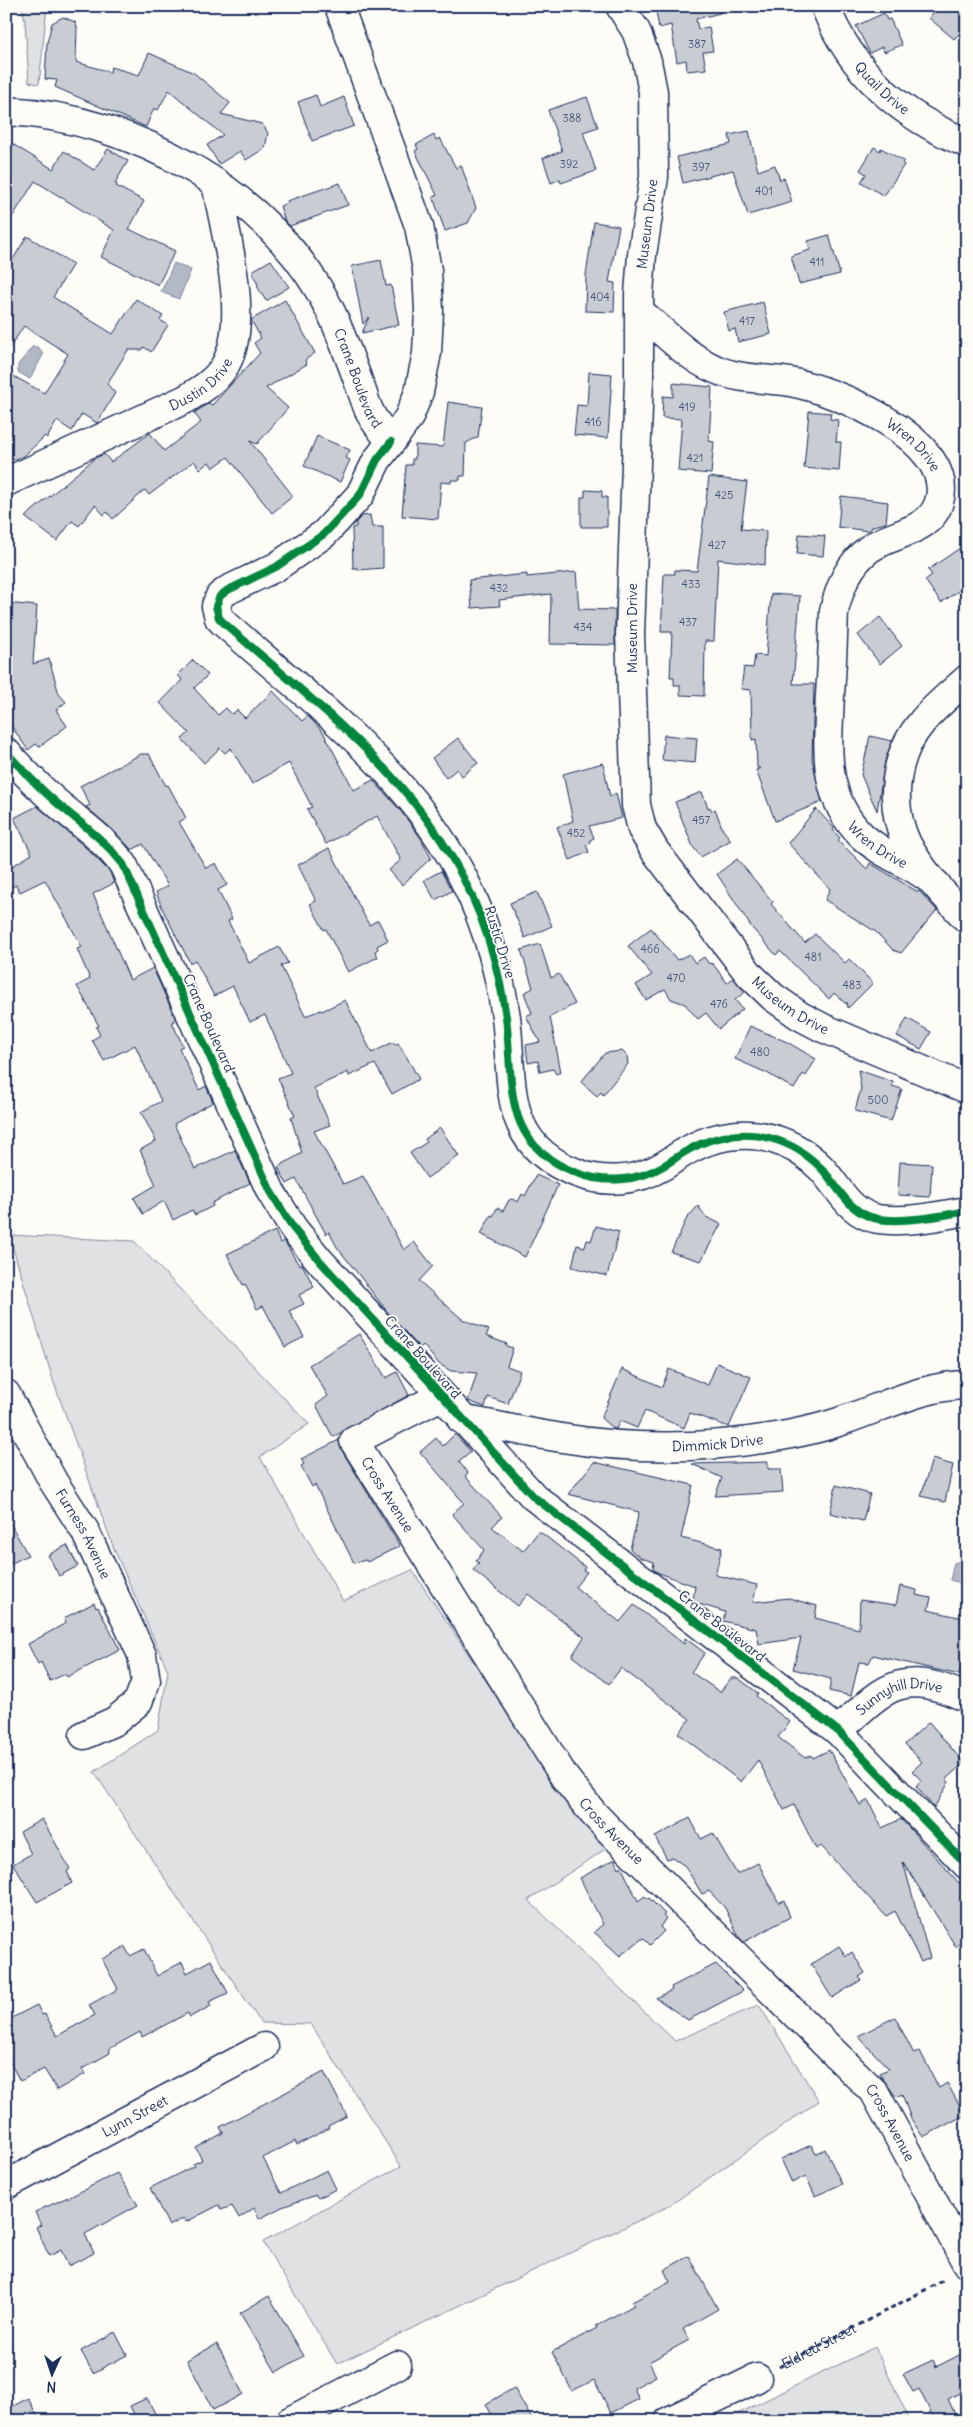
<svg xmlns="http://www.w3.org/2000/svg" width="973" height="2427" font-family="Delius,sans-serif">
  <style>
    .green { fill: #e0e1e3; stroke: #7e88a0 }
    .water { fill: #b3b8c5; stroke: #76819c }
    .building { fill: #c9ccd3; stroke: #1b2f5e }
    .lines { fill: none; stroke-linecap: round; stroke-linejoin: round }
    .minor-casing { stroke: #1b2f5e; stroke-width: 31 }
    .path { stroke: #1b2f5e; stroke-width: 3; stroke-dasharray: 5 4; stroke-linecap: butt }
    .minor { stroke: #fdfcf7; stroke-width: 28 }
    .cycleway-casing { stroke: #fdfcf7; stroke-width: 11 }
    .cycleway { stroke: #00873e; stroke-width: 8 }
    .labels { text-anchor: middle; stroke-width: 4; stroke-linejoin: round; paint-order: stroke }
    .number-label { font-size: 11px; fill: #46567b }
    .street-label { font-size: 14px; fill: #1b2f5e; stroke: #fdfcf7 }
  </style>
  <rect width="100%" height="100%" fill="#fdfcf7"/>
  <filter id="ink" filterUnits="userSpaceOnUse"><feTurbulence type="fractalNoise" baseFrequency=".02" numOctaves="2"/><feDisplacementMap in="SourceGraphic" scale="10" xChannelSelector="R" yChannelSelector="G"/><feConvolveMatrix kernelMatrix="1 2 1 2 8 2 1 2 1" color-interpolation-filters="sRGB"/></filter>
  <g filter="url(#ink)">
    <path class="green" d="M22 6H47L39 84 29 82 25 22Z
      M9 1235 134 1241 309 1424 260 1457 343 1601 412 1570 524 1737 604 1850 528 1900 675 2041 759 2005 819 2101 669 2206 337 2364 263 2242 401 2166 311 2024 261 2023 94 1772 158 1730 168 1671 114 1549 53 1380Z
      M875 2347 910 2421H723Z"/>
    <path class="water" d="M174 263 191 270 179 299 161 292Z
      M32 347H38L44 353 30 379 18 372V365Z
      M967 1559 965 1584 950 1580 954 1563Z"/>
    <path class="building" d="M655 6H720V13L696 19 698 29 709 27 713 51 703 52 706 69 687 71 686 60 677 62 671 25 659 28Z
      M938 6H967V40L959 34 954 39 929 18Z
      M884 13 887 20 890 19 902 45 884 52 882 47 870 53 856 26Z
      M63 17 75 22 77 27 76 62 110 72 111 67 139 75 149 53 194 73 230 103 221 114 262 124 268 133 265 148 246 160 240 151 219 164 207 145 223 135 169 90 158 110 154 108 146 127 55 87 57 80 45 79 47 43 52 23Z
      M316 95 320 107 344 97 354 126 312 141 298 102Z
      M587 97 598 127 583 132 596 171 561 183 560 179 551 183 543 158 562 151 548 110Z
      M749 131 758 171 775 165 780 180 784 178 792 202 748 215 733 170 683 183 677 157 731 144 729 135Z
      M434 135 436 140 440 138 456 168 461 165 476 208 468 223 445 231 433 197 437 195 415 151 418 149 416 145Z
      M6 140 53 169 64 151 94 170 108 149 128 161 115 183 117 184 116 186 144 201 129 229 175 251 158 285 101 257 114 230 35 181 6 227Z
      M874 147 880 151 881 148 904 161 902 163 904 165 884 196 861 182 866 174 860 170Z
      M340 183 348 205 290 226 285 221 280 206 288 203 287 201Z
      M594 222 619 226 609 282 615 283 614 312 585 311 586 275Z
      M829 235 840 274 799 284 791 256 810 250 808 241Z
      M27 236 73 264 53 297 113 334 136 299 163 316 160 320 168 325 151 352 144 347 142 350H128L107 384 115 393 97 423 82 414 72 431 57 421 47 438 45 436 24 456 6 462V372L44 393 68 354 24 326 6 353V271Z
      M271 260 289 287 266 301 257 286 258 285 252 271Z
      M381 260 386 286 391 285 399 325 362 333 369 317 363 324 352 266Z
      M285 300 315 353 305 360 307 364 266 388 288 408 257 444 250 441 293 496 272 513 228 457 213 468 209 462 200 469 194 461 149 495 145 490 113 519 107 512 104 515 95 505 79 526 72 521 57 541 25 517 95 458 104 454 111 462 150 433 164 451 201 422 194 413 209 403 212 405 260 353 254 343 261 338 251 320Z
      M763 302 771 334 738 342 735 329 729 331 724 312Z
      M589 372 612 374 608 438 574 435 577 405 587 406Z
      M673 383 712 387 709 441 714 442 711 474 678 471 682 419 662 418 663 396 673 397Z
      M448 402 482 407 478 437 466 443 465 476H460V480H451V483L441 482 438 519 402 516 406 465H412V459H415V445L443 447Z
      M809 411 831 413 830 419 838 420 836 442H841L839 471 804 468Z
      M317 436 350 450 346 458 350 460 340 482 304 466Z
      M709 477 747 482 741 529 766 531 765 565 718 559 714 641H705L704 696 680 695V685H674V677H670L672 632H661L664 574H675V570L697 571Z
      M585 490 602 491V497H607V527H581V497H585Z
      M841 496 888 502 886 523 873 526 869 531 838 527Z
      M370 515 372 527H383V568L358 570V568H353L352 528 356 527V522L362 516Z
      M799 534 825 536 823 556 797 554Z
      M967 543V585L941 603 925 580 932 575 928 570Z
      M576 572 579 609 615 610V645L550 644 551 594 499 600 500 606 472 608 469 580 527 574V577Z
      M771 594 800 596 793 684H814L812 759 822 802 775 821 756 770 761 768H757L756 739 752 740 751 690 741 689 744 667 753 668 755 655 766 656Z
      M6 603 37 606 33 664 49 659 59 694 66 702 56 710 67 726 39 747 36 744 28 750 6 718Z
      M880 617 902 646 880 664 858 635Z
      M193 660 208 675 194 688 218 715 226 708 232 714 237 710 245 718 273 691 302 721 308 716 323 732 354 790 373 780 400 810 421 838 431 858 402 885 389 870 401 860 377 816 326 844 307 809 312 807 289 763 252 784 231 748 225 753 220 748 204 763 182 739 189 733 160 703 182 680 178 675Z
      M664 735 697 738 695 763 662 760Z
      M870 736 892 741 885 761 877 811 861 775Z
      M458 738 478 763 462 776 457 769 446 778 432 758Z
      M141 754H149L166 786 168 785 186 818 179 822 206 868 216 863 227 885 218 890 232 919 228 921 249 963 279 947 288 963 281 966 305 1016 321 1010 322 1011 345 1000 372 1053 393 1042 395 1045 398 1043 406 1056 419 1079 392 1094 375 1064 349 1076 348 1072 314 1088 330 1125 314 1131 343 1184 363 1176 404 1250 414 1242 433 1266 419 1281 462 1319 489 1330 486 1336 507 1344 506 1346 513 1348 507 1366 520 1371 508 1404 488 1397 485 1407 468 1401 477 1373 451 1371 439 1364 423 1345 420 1348 393 1319 337 1247 329 1232 326 1234 296 1179 287 1184 278 1167 302 1153 291 1118 295 1116 278 1078 291 1073 265 1015 250 1022 233 986 214 996 195 960 190 963 162 908 156 892 168 886 143 844 132 850 113 830 86 807 90 805 80 786Z
      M603 763 610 797 616 793 622 818 589 826 594 838 590 840 591 843 586 845 589 852 570 860 557 827 573 821 563 774Z
      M702 792 708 808 710 807 712 811 715 809 723 830 731 840 701 857 693 847 675 802Z
      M37 806 84 846 110 872 114 883 93 894 130 980 153 968 176 1020 172 1022 183 1046 179 1048 199 1090 206 1086 213 1102 174 1124 195 1169 235 1150 250 1183 212 1203 213 1206 195 1215 192 1210 173 1220 164 1201 143 1214 134 1198 156 1185 140 1150 156 1141 141 1112 161 1101 135 1045 104 1061 92 1040 100 1035 96 1027 99 1026 77 986 90 979 77 949 82 947 45 880 20 892 16 885 6 890V870L32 854 14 818Z
      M816 809 834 828 833 830 840 838 838 840 867 869 870 863 918 892 919 891 937 910 901 953 893 950 876 932 825 900 830 889 788 843Z
      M329 848 369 925 378 920 388 940 377 946 378 949 375 951 378 957 348 972 326 929 324 930 310 904 316 901 298 865Z
      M737 859 773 902 771 904 805 943 815 934 845 963 849 959 873 983 848 1008 847 1002 846 1004 834 993 829 999 780 951 776 955 752 928 717 874Z
      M441 871 452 891 435 900 424 880Z
      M537 892 552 926 525 938 510 903Z
      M651 928 677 960 689 954 695 963 704 957 708 963 713 964 727 983 733 978 745 992 735 1000 743 1009 719 1029 706 1013 698 1019 685 1004 671 999 665 989 646 1000 636 985 652 975 628 946Z
      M540 944 551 978 559 974 575 1004 550 1017 561 1072 556 1074 553 1069 540 1072 538 1061 528 1063 526 1045 540 1042 526 1016 532 1013 524 993 533 988 521 950Z
      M907 1018 931 1032 921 1049 897 1036Z
      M750 1026 787 1042 816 1059 806 1076 803 1074 794 1089 767 1073 735 1059Z
      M622 1051 627 1056 628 1064 603 1095 601 1092 597 1096 581 1082 605 1053Z
      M858 1070 893 1082 892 1086 902 1089 891 1121 855 1111 861 1088Z
      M440 1128 459 1156 427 1178 410 1153 427 1142 425 1139Z
      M900 1162 932 1164 930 1197 898 1195Z
      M536 1175 558 1185 525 1257 481 1234 491 1215 493 1216 497 1208 503 1211 509 1200 512 1199 518 1202 522 1194 525 1196Z
      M698 1206 706 1217 721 1224 701 1261 671 1252 687 1218Z
      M596 1226 619 1232 607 1276 572 1267 577 1245 585 1247 587 1240 591 1241Z
      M275 1231 280 1243 284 1241 299 1265 302 1264 314 1287 299 1295 304 1304 289 1311 304 1337 285 1347 263 1306 257 1309 245 1284 243 1285 227 1254Z
      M359 1334 386 1378 397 1372 409 1395 333 1437 316 1405 328 1396 309 1365Z
      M717 1363 751 1377 729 1427 690 1413 684 1428 645 1411 637 1428 620 1421 616 1429 612 1428 601 1418 622 1369 662 1387 669 1369 708 1385Z
      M455 1434 471 1452 459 1462 468 1473 465 1476 502 1517 492 1527 523 1551 539 1531 585 1567 583 1570 587 1572 575 1587 620 1622 634 1605 684 1644 685 1638 705 1653 691 1672 720 1692 731 1678H738L758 1693 756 1696 790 1722 778 1737 805 1758 811 1755 813 1758 829 1750 860 1805 868 1800 882 1828 901 1819 959 1883 967 1880V1935L956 1947 903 1862 930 1958 921 1962 895 1911 886 1916 821 1846 816 1849 794 1805 784 1810 758 1760 741 1782 678 1733 690 1719 621 1668 609 1684 572 1656 584 1637 528 1594 518 1606 473 1570 479 1563 476 1561 484 1550 452 1514 464 1503 420 1452 436 1438 443 1446Z
      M339 1440 341 1449 400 1546 367 1562 366 1560 354 1563 315 1485 312 1487 301 1466 304 1464 301 1459Z
      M932 1459 953 1465 945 1502 921 1496Z
      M594 1462 693 1485 681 1538 722 1548 715 1575 757 1585 753 1602 789 1598 817 1606 815 1618 859 1629 860 1600 896 1605 900 1586 917 1590 916 1595 931 1598 928 1610 967 1619V1642L959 1675 873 1655 869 1663 859 1662 851 1696 829 1691 831 1679 793 1669 801 1638 759 1644 756 1629 723 1621 725 1612 699 1604 693 1600 695 1586 659 1573 653 1569 654 1562 641 1558 630 1549 639 1512 568 1494Z
      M768 1462V1469H781L783 1492 715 1496 722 1478 692 1464Z
      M836 1485 870 1494 863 1521 830 1513Z
      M6 1516 28 1555 6 1566Z
      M67 1545 78 1566 59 1576 48 1555Z
      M94 1603 96 1608 98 1607 120 1650 67 1677 65 1674 50 1681 41 1662 38 1664 28 1644 66 1623 64 1618Z
      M929 1722 964 1763 946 1779 949 1782 934 1808 916 1786 921 1780 912 1771 922 1762 905 1744Z
      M690 1818 701 1839 713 1833 737 1874 758 1863 779 1903 784 1900 790 1917 744 1942 739 1937 725 1908 709 1891 702 1894 685 1866 672 1857 667 1859 655 1837Z
      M42 1819 70 1869 67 1871 72 1883 37 1902 13 1864 31 1854 20 1832Z
      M615 1859 619 1868 621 1866 638 1901 645 1896 648 1899 649 1898 665 1914 663 1916 666 1918 660 1927 664 1931 650 1945 643 1938 620 1956 594 1932 603 1924 580 1878Z
      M839 1946 846 1956 852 1952 865 1973 859 1977 861 1980 832 1998 811 1964Z
      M125 1947 130 1956 144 1949 157 1976 182 1962 187 1973 211 1960 228 1993 209 2002 211 2006 190 2017 188 2013 142 2037 140 2032 109 2049 110 2053 82 2069 85 2074 57 2090 44 2069 20 2081 6 2055V2021L37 2005 42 2015 45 2014 57 2036 95 2015 89 2005 118 1989 102 1959Z
      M716 1964 743 1991 688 2020 656 1998 672 1990 671 1987Z
      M895 2017 914 2054 920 2051 939 2088 947 2083 965 2115 923 2137 911 2119 902 2094 896 2097 879 2073 889 2069 858 2036Z
      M324 2072 347 2116 328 2126 329 2128 297 2145 295 2141 263 2158 281 2193 327 2170 336 2189 318 2198 316 2195 282 2207 259 2219 254 2208 239 2218 232 2206 221 2210 219 2205 186 2222 184 2218 169 2226 150 2188 194 2166 193 2164 202 2160 196 2148 223 2133 220 2127Z
      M811 2145 816 2154 825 2149 842 2184 815 2196 806 2176 792 2183 781 2159Z
      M117 2173 138 2205 85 2234 94 2253 68 2266 61 2250 49 2256 36 2227 41 2225 35 2212 68 2197V2198Z
      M689 2256 718 2309 683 2329 689 2340 649 2362 656 2376 634 2388 639 2399 611 2413 594 2380 572 2391 552 2352 597 2328 596 2326 634 2305 632 2302 670 2282 664 2270Z
      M269 2296 304 2356 276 2372 240 2313Z
      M115 2332 127 2355 93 2373 81 2351Z
      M217 2344 243 2394 213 2410 187 2360Z
      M967 2351V2389L948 2399 958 2421H935L919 2389 913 2392 903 2374 933 2360 936 2367Z
      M514 2388 533 2421H495L486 2404Z
      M28 2398 40 2421H6V2410Z
      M147 2398 159 2421H137L130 2406Z"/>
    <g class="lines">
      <defs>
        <g id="minor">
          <path id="s2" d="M620 6 636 31 647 61 653 92 654 177 642 255 639 294V379L630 634 636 805 642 829 655 851 750 975 773 997 800 1016 823 1028 967 1089"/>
          <path id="s3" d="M825 6C851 72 902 117 967 143"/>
          <path id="s4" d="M6 111C133 117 274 194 331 312 342 336 351 361 360 386 364 396 367 409 373 418 378 426 385 434 391 442L409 417 419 392 427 353 429 311 427 270 419 226 339 6"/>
          <path id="s5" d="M640 312C664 332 687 357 715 369 739 380 765 378 790 382 836 390 952 439 940 498 933 533 892 532 869 549 848 565 840 587 834 611 833 639 832 667 830 695 828 746 821 795 861 835 884 857 914 864 937 885"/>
          <path d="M391 442 377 460 360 495 324 534 276 567 228 590 220 596 216 606 219 618 224 623C329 716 442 796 487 935 496 962 502 990 506 1017 514 1083 500 1144 577 1173 605 1184 638 1181 663 1166 673 1160 682 1153 692 1148 716 1135 747 1131 773 1139 791 1144 808 1155 821 1168 839 1187 849 1214 878 1219 905 1223 939 1216 967 1211"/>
          <path id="s6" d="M6 482 186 399C199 391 213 383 222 370 253 327 225 233 216 183"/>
          <path d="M967 679C952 693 935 706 922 722 894 755 888 804 907 844 921 871 946 897 967 919"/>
          <path d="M6 752C24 772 43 792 64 809 87 828 103 839 123 864L271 1192 293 1228 320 1261 534 1497 838 1731 967 1865"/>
          <path id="s7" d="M6 1394 53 1481 85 1531 142 1655 146 1681 138 1702 115 1721 84 1735"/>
          <path id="s8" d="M441 1396 354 1441 565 1778 593 1813 618 1839 875 2093 967 2264"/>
          <path id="s9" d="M461 1419C495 1425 528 1433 562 1438 634 1450 709 1449 781 1436 803 1432 826 1427 847 1419 885 1406 926 1385 967 1385"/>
          <path id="s10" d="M838 1731C886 1686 901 1668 967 1698"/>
          <path id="s11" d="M6 2185 264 2047"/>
          <path d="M290 2421 397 2365"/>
          <path d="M669 2421 757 2378"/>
        </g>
      </defs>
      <use href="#minor" class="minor-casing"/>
      <path class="path" id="s1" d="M779 2367 944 2280 946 2281"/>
      <use href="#minor" class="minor"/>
      <defs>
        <path id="cycleway" d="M391 442 377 460 360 495 324 534 276 567 228 590 220 596 216 606 219 618 224 623C329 716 442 796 487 935 496 962 502 990 506 1017 514 1083 500 1144 577 1173 605 1184 638 1181 663 1166 673 1160 682 1153 692 1148 716 1135 747 1131 773 1139 791 1144 808 1155 821 1168 839 1187 849 1214 878 1219 905 1223 939 1216 967 1211
          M6 752C24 772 43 792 64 809 87 828 103 839 123 864L271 1192 293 1228 320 1261 534 1497 838 1731 967 1865"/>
      </defs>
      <use href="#cycleway" class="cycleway-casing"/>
      <use href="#cycleway" class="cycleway"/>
    </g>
  </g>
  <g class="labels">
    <g class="number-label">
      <text x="697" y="48">387</text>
      <text x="572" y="122">388</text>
      <text x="569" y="168">392</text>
      <text x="701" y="171">397</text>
      <text x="764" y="195">401</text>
      <text x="817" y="266">411</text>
      <text x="600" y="301">404</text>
      <text x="747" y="325">417</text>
      <text x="687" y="411">419</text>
      <text x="593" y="426">416</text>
      <text x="695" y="462">421</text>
      <text x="724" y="499">425</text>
      <text x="717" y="549">427</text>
      <text x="691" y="588">433</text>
      <text x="499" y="592">432</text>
      <text x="688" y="626">437</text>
      <text x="583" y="631">434</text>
      <text x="701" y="824">457</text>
      <text x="576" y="837">452</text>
      <text x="650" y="953">466</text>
      <text x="813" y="961">481</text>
      <text x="676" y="982">470</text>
      <text x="852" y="989">483</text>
      <text x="719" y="1008">476</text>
      <text x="760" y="1056">480</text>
      <text x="878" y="1104">500</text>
    </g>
    <g class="street-label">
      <text dy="5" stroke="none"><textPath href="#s3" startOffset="101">Quail Drive</textPath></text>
      <text transform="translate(647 224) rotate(-83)" y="5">Museum Drive</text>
      <text dy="5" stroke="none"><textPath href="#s4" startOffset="471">Crane Boulevard</textPath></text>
      <text dy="5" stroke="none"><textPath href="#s6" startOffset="219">Dustin Drive</textPath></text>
      <text dy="5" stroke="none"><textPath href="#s5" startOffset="312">Wren Drive</textPath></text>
      <text transform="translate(632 628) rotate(-90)" y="5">Museum Drive</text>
      <text dy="5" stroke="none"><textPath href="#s5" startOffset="791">Wren Drive</textPath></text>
      <text transform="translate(500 942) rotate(73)" y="5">Rustic Drive</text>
      <text dy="5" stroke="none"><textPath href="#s2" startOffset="1065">Museum Drive</textPath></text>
      <text transform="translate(209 1023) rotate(66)" y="5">Crane Boulevard</text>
      <text transform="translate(423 1357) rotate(48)" y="5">Crane Boulevard</text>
      <text dy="5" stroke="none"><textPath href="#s9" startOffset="259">Dimmick Drive</textPath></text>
      <text dy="5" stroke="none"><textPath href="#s8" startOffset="161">Cross Avenue</textPath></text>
      <text dy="5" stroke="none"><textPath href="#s7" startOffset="160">Furness Avenue</textPath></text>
      <text transform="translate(722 1626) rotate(38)" y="5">Crane Boulevard</text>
      <text dy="5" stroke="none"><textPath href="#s10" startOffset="74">Sunnyhill Drive</textPath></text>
      <text dy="5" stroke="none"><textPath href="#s8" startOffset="566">Cross Avenue</textPath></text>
      <text dy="5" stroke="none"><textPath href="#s11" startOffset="146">Lynn Street</textPath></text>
      <text dy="5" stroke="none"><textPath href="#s8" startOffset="971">Cross Avenue</textPath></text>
      <text dy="5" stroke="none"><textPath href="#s1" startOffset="45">Eldred Street</textPath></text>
    </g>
  </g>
  <rect width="973" height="2427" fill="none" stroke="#fdfcf7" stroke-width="25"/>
  <rect x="12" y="12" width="948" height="2402" fill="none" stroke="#1b2f5e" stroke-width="2" filter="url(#ink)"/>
  <g transform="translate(52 2374) rotate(183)" stroke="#fdfcf7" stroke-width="4" paint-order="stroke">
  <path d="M0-4L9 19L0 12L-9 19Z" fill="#1b2f5e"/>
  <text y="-8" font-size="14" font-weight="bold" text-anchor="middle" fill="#1b2f5e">N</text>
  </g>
</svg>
